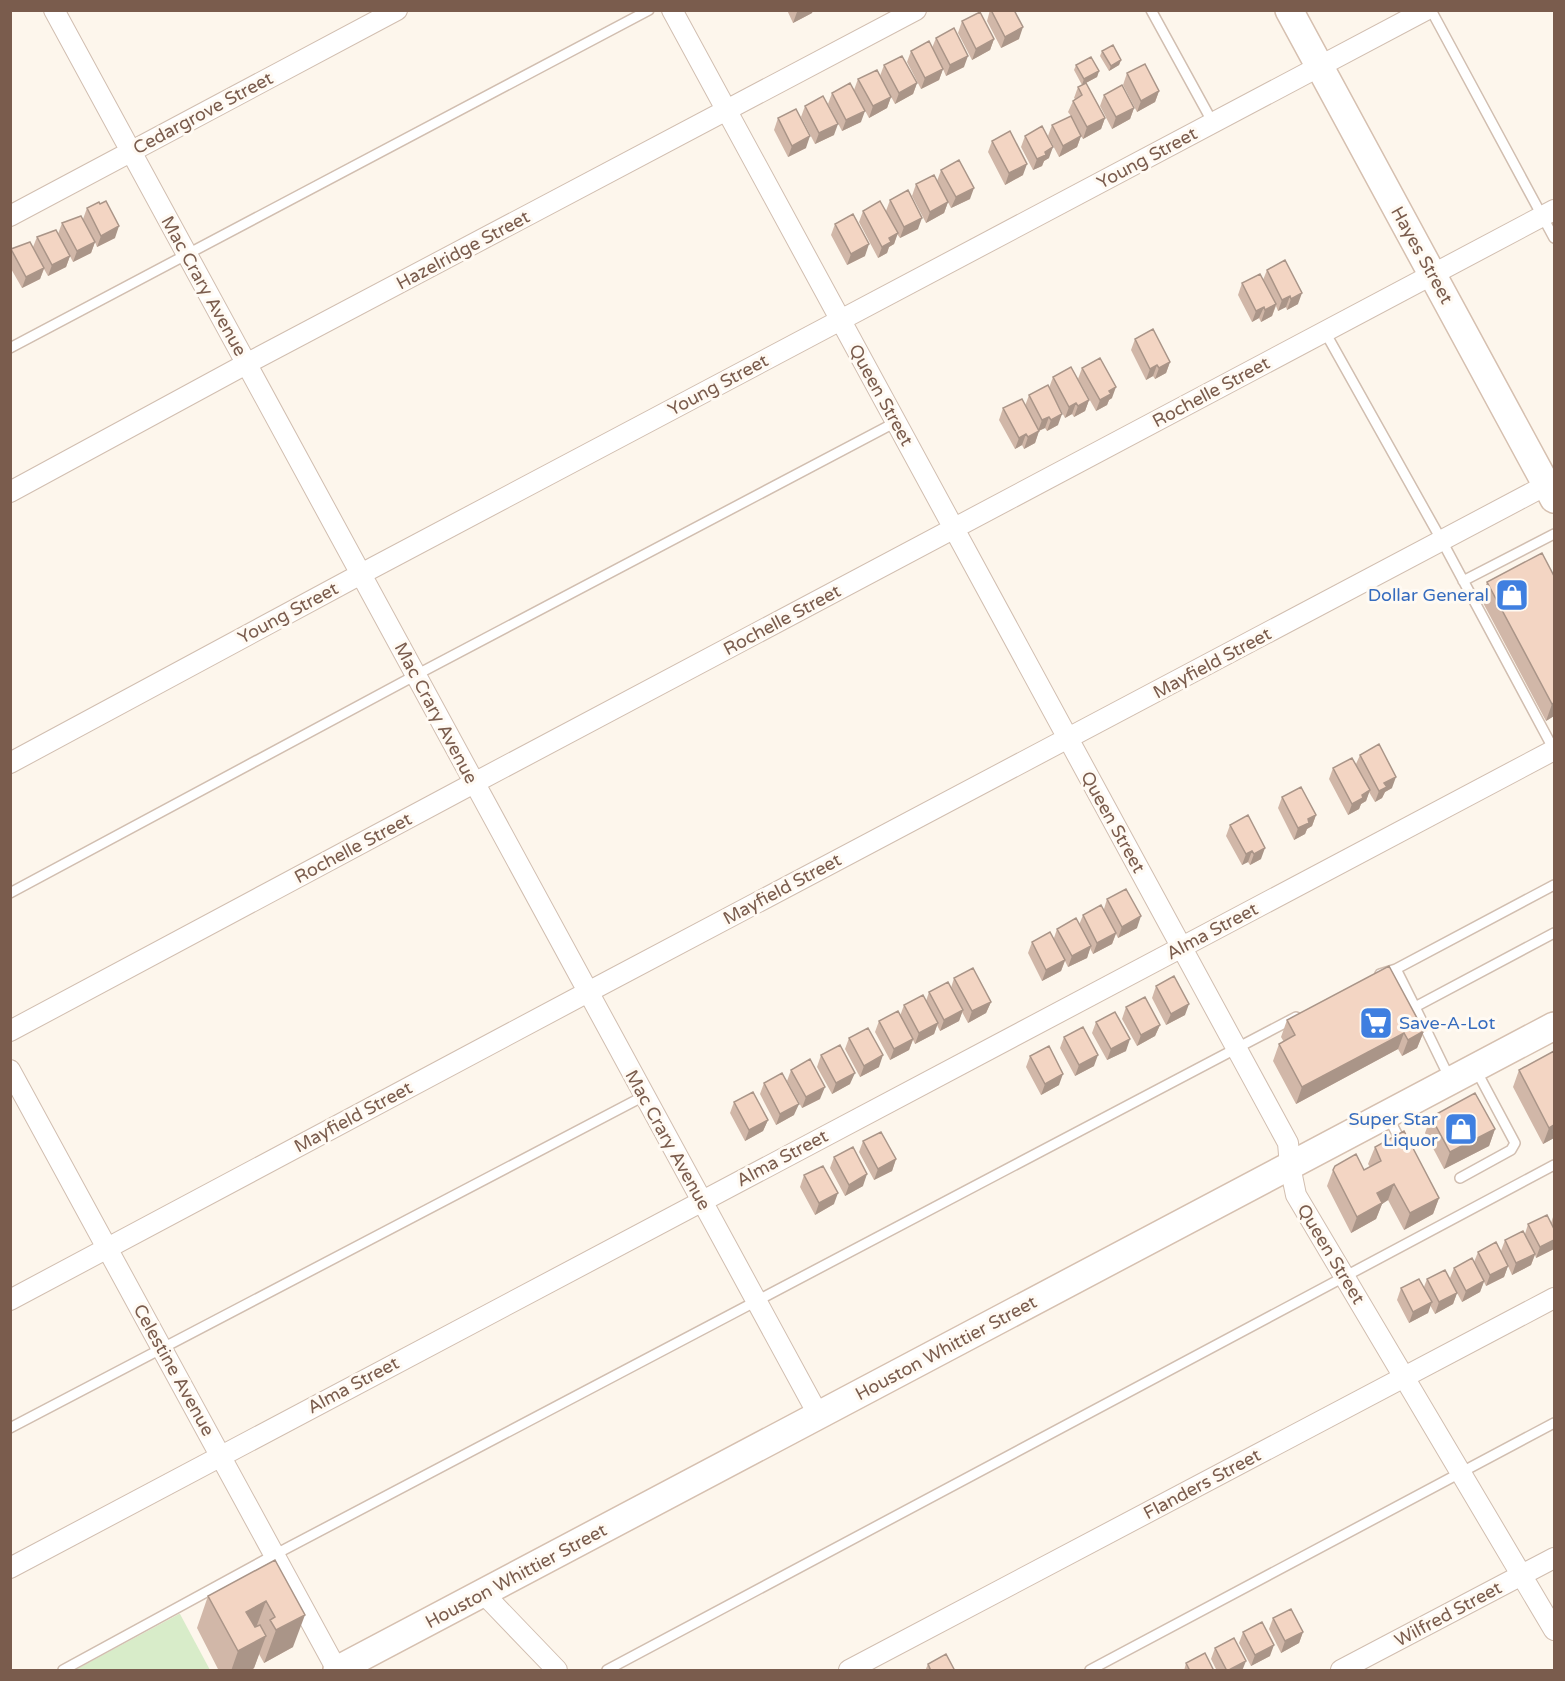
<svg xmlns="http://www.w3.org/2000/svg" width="1565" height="1681" font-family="'Varela Round',sans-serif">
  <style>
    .green { fill: #d8ecc9 }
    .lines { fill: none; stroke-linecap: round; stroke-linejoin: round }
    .lane-casing { stroke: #d1beb0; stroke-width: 12 }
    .street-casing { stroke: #d1beb0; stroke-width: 22 }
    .secondary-casing { stroke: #d6c0b0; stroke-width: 30 }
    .lane { stroke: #fff; stroke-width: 9 }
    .street { stroke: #fff; stroke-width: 20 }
    .secondary { stroke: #fff; stroke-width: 27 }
    .wall { fill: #d1b7a8 }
    .shaded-wall { fill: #aa9588 }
    .building { fill: #f3d5c3; stroke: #aa9588; stroke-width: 1.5 }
    .labels { text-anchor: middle; stroke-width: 6; stroke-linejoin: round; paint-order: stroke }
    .street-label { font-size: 18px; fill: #7a5c4d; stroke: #fffaf3 }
    .shop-label { font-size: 18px; fill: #366cbe; stroke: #fffaf3; text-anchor: end }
  </style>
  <rect width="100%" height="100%" fill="#fdf6ec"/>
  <path class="green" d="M180 1614 210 1670H75L179 1614Z"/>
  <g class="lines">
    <defs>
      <path id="lane" d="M1151 10 1213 123
        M1431 10 1554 238
        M1325 332 1442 541 1554 750
        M10 348 649 10
        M1463 581 1554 534
        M10 893 416 675 896 422
        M1396 969 1415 1007
        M1380 974 1396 969 1554 885
        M1450 1079 1415 1007 1554 933
        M1388 1117 1403 1145
        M1460 1178 1511 1150 1515 1143 1476 1070
        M10 1428 644 1096
        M63 1670 274 1555 1296 1017
        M607 1670 1554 1165
        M1090 1670 1554 1423"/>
      <path id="street" d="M54 10 819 1416
        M672 10 1288 1143 1290 1166 1296 1195 1554 1630
        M10 216 397 10
        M10 492 246 364 916 10
        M10 763 361 574 1426 10
        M10 1031 474 783 1554 210
        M10 1070 337 1670
        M10 1300 588 992 1554 481
        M10 1568 1554 750
        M483 1593 557 1670
        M849 1670 1554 1298
        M1341 1670 1554 1558"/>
      <path id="secondary" d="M1289 10 1554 499
        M337 1670 1554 1026"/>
    </defs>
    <use href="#lane" class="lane-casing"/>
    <use href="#street" class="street-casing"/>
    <use href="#secondary" class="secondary-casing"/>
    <use href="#lane" class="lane"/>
    <use href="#street" class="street"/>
    <use href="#secondary" class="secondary"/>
  </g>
  <path class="wall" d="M787 10H813L812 13 793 23Z
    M990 10H1014L1019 39 1001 48 987 21Z
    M962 21 994 39 990 50 972 60 958 33Z
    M936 38 964 67 946 76 943 69 939 80 921 89 907 62 911 51 932 48Z
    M1102 51 1121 60 1119 65 1109 71 1100 56Z
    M884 65 917 83 913 94 895 104 880 76Z
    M1076 65 1099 71 1097 77 1082 85 1074 70Z
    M1127 73 1159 91 1155 102 1137 112 1123 85Z
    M858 79 891 97 887 108 869 118 854 90Z
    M1078 87 1105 118 1101 129 1083 139 1081 136 1077 147 1059 157 1048 136 1052 125 1071 116 1068 112 1073 101 1075 99 1074 98Z
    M832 93 861 122 842 131 828 104Z
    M1104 95 1134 108 1130 119 1112 129 1100 106Z
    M805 106 834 135 815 144 801 117Z
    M778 118 806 148 788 157 774 130Z
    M1025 136 1049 158 1044 161 1042 166 1033 170 1021 147Z
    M992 141 1023 175 1005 185 988 152Z
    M941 170 970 199 951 208 937 181Z
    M916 184 948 202 944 213 926 223 912 196Z
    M890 200 918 229 900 238 897 234 894 244 889 247 887 253 878 258 859 222 863 211H886Z
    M87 208 115 238 97 247 95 242 91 253 73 262 70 256 66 267 48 276 44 269 40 279 22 288 10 267 11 249 33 247 37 237 58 234 62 223 83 219Z
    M835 224 865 256 847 265 831 235Z
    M1267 270 1298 304 1287 310 1286 307 1278 311 1276 306 1272 316 1261 322 1259 318 1252 322 1238 295 1242 283 1263 280Z
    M1135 339 1170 362 1166 373 1155 379 1153 376 1146 380 1131 350Z
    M1082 368 1112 398 1109 400 1107 405 1096 411 1078 379Z
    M1053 377 1089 400 1085 411 1074 417 1072 414 1065 418 1049 388Z
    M1029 395 1058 425 1047 431 1045 428 1039 431 1035 443 1024 449 1022 445 1015 449 999 420 1003 408 1025 406Z
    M1554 576V716L1546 721 1481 599 1487 582Z
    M1360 755 1392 788 1385 792 1382 798 1375 802 1369 792 1366 801 1361 804 1359 809 1348 815 1329 779 1333 768 1356 764Z
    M1282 797 1316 815 1312 826 1307 829 1305 834 1294 840 1278 808Z
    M1230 825 1261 859 1250 865 1248 862 1242 865 1226 836Z
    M1107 899 1137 928 1118 938 1116 934 1112 944 1093 954 1090 948 1087 958 1068 967 1065 961 1061 971 1042 981 1028 953 1032 942 1054 938 1057 929 1079 925 1083 915 1104 909Z
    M954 978 991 1002 986 1013 968 1023 962 1012 959 1021 940 1031 937 1025 934 1034 915 1044 913 1040 909 1050 890 1060 875 1032 879 1021 900 1016 904 1005 926 1001 929 992 951 988Z
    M1156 986 1185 1015 1166 1025 1152 998Z
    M1126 1007 1160 1025 1155 1036 1137 1046 1122 1019Z
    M1287 1020 1424 1031 1417 1048 1402 1056 1398 1049 1296 1104 1273 1061 1279 1044 1284 1042 1281 1037Z
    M1096 1022 1126 1051 1107 1060 1092 1033Z
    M1064 1037 1094 1066 1075 1076 1060 1048Z
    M849 1038 879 1067 860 1077 845 1049Z
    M821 1055 850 1084 832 1094 817 1067Z
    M1030 1056 1059 1085 1041 1095 1026 1067Z
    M791 1070 820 1099 802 1108 787 1081Z
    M1519 1070 1554 1138 1543 1144 1513 1087Z
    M764 1083 794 1115 776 1125 760 1094Z
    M734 1102 768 1120 763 1131 745 1141 730 1113Z
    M1431 1117 1495 1129 1489 1146 1444 1169 1425 1133Z
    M863 1141 896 1159 892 1171 874 1180 859 1152Z
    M1375 1147 1439 1198 1433 1214 1404 1230 1388 1200 1382 1204 1376 1219 1351 1233 1327 1186 1333 1170H1364L1370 1167 1368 1164Z
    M834 1157 863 1186 845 1196 830 1168Z
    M804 1175 834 1204 815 1215 800 1187Z
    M1554 1214V1249L1536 1258 1535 1255 1531 1265 1512 1275 1508 1266 1504 1277 1486 1286 1484 1282 1480 1292 1462 1302 1457 1293 1453 1304 1435 1314 1430 1305 1428 1313 1409 1323 1397 1300 1401 1288 1424 1287 1427 1279 1450 1278 1454 1268 1474 1262 1478 1252 1501 1251 1505 1240 1525 1234 1528 1224 1551 1223Z
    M275 1560 293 1647 264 1663 259 1654 254 1668 250 1671H219L197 1628 208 1596Z
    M1273 1618 1303 1632 1299 1643 1281 1653 1269 1629Z
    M1243 1632 1270 1656 1251 1666 1239 1643Z
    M1215 1648 1242 1671H1217L1211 1659Z
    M1186 1663 1214 1671H1184Z
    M928 1664 955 1671H925Z"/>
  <path class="shaded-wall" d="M800 10H813L812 13 793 23 797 12Z
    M1023 27 1019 39 1001 48 1005 37Z
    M994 39 990 50 972 60 976 49Z
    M968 56 964 67 946 76 950 65Z
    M1121 60 1119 65 1109 71 1111 66Z
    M943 69 939 80 921 89 925 78Z
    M1099 71 1097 77 1082 85 1084 79Z
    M917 83 913 94 895 104 899 93Z
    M1159 91 1155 102 1137 112 1141 101Z
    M891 97 887 108 869 118 873 106Z
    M1134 108 1130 119 1112 129 1116 117Z
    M865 111 861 122 842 131 846 120Z
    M1105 118 1101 129 1083 139 1087 127Z
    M838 124 834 135 815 144 819 133Z
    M810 136 806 148 788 157 792 146Z
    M1081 136 1077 147 1059 157 1063 146Z
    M1053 147 1049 158 1044 161 1042 166 1033 170 1037 159 1045 152Z
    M1027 164 1023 175 1005 185 1009 173Z
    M974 188 970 199 951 208 956 197Z
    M948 202 944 213 926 223 930 212Z
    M922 218 918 229 900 238 904 227Z
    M119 226 115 238 97 247 101 236Z
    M898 233 894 244 889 247 887 253 878 258 882 247 889 238Z
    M95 242 91 253 73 262 77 251Z
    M869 244 865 256 847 265 851 254Z
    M70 256 66 267 48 276 52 265Z
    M44 268 40 279 22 288 26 277Z
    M1302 293 1298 304 1287 310 1291 299Z
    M1290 296 1286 307 1278 311 1282 300Z
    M1276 304 1272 316 1261 322 1265 310Z
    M1264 307 1259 318 1252 322 1256 311Z
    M1170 362 1166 373 1155 379 1159 368Z
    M1157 365 1153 376 1146 380 1150 369Z
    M1116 387 1112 398 1109 400 1107 405 1096 411 1100 400 1109 391Z
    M1089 400 1085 411 1074 417 1078 406Z
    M1076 403 1072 414 1065 418 1069 407Z
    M1062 414 1058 425 1047 431 1051 420Z
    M1049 417 1045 428 1038 431 1042 420Z
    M1039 431 1035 443 1024 449 1028 437Z
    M1026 434 1022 445 1015 449 1019 438Z
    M1554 703V716L1546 721 1552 704Z
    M1396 777 1392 788 1385 792 1382 798 1375 802 1379 791 1384 783Z
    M1370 790 1366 801 1361 804 1359 809 1348 815 1352 804 1362 795Z
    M1316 815 1312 826 1307 829 1305 834 1294 840 1298 828 1308 819Z
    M1265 848 1261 859 1250 865 1254 854Z
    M1252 851 1248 862 1242 865 1246 854Z
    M1141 916 1137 928 1118 938 1122 927Z
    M1116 933 1112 944 1093 954 1097 943Z
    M1091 946 1087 958 1068 967 1072 956Z
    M1065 960 1061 971 1042 981 1046 970Z
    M991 1002 986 1013 968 1023 972 1011Z
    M1189 1004 1185 1015 1166 1025 1171 1014Z
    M963 1010 959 1021 940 1031 944 1020Z
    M938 1023 934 1034 915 1044 919 1033Z
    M1160 1025 1155 1036 1137 1046 1141 1035Z
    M1424 1031 1417 1048 1402 1056 1408 1040Z
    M1404 1033 1398 1049 1296 1104 1302 1087Z
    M913 1039 909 1050 890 1060 894 1049Z
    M1130 1039 1126 1051 1107 1060 1111 1049Z
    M883 1055 879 1067 860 1077 864 1066Z
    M1098 1055 1094 1066 1075 1076 1079 1065Z
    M855 1073 850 1084 832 1094 836 1083Z
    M1063 1074 1059 1085 1041 1095 1045 1084Z
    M825 1087 820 1099 802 1108 806 1097Z
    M799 1104 794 1115 776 1125 780 1114Z
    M768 1120 763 1131 745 1141 749 1130Z
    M1554 1125V1138L1543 1144 1549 1128Z
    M1495 1129 1489 1146 1444 1169 1450 1152Z
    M896 1159 892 1171 874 1180 878 1169Z
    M867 1174 863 1186 845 1196 849 1185Z
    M1394 1184 1388 1200 1382 1204 1376 1219 1351 1233 1357 1217 1377 1193Z
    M838 1193 834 1204 815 1215 819 1203Z
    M1439 1198 1433 1214 1404 1230 1410 1213Z
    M1554 1240V1249L1536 1258 1540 1247Z
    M1535 1254 1531 1265 1512 1275 1516 1263Z
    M1508 1266 1504 1277 1486 1286 1490 1275Z
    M1484 1281 1480 1292 1462 1302 1466 1291Z
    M1457 1293 1453 1304 1435 1314 1439 1302Z
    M1432 1302 1428 1313 1409 1323 1413 1312Z
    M266 1601 254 1633 246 1612Z
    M305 1615 293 1647 264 1663 276 1630Z
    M1303 1632 1299 1643 1281 1653 1285 1641Z
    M266 1636 254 1668 250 1671H231L238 1651Z
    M1274 1645 1270 1656 1251 1666 1255 1655Z
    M1246 1661 1242 1671H1227Z"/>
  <path class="building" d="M991 10H1014L1023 27 1005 37Z
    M980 12 994 39 976 49 962 21Z
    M954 28 968 56 950 65 936 38Z
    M929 41 943 69 925 78 911 51Z
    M1113 45 1121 60 1111 66 1102 51Z
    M902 56 917 83 899 93 884 65Z
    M1091 57 1099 71 1084 79 1076 65Z
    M1145 64 1159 91 1141 101 1127 73Z
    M877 70 891 97 873 106 858 79Z
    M850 83 865 111 846 120 832 93Z
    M1086 83 1105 118 1087 127 1073 101 1082 95 1078 87Z
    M1122 85 1134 108 1116 117 1104 95Z
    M823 96 838 124 819 133 805 106Z
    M796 109 810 136 792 146 778 118Z
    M1071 116 1081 136 1063 146 1052 125Z
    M1042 126 1053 147 1045 152 1046 155 1037 159 1025 136Z
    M1010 131 1027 164 1009 173 992 141Z
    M959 160 974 188 956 197 941 170Z
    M934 175 948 202 930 212 916 184Z
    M908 190 922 218 904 227 890 200Z
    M106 201 119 226 101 236 87 208 99 202 100 204Z
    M880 201 898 233 889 238 891 242 882 247 863 211Z
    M853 214 869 244 851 254 835 224Z
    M81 216 95 242 77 251 62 223Z
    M56 230 70 256 52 265 37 237Z
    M30 242 44 268 26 277 11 249Z
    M1285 260 1302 293 1291 299 1290 296 1282 300 1267 270Z
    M1260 274 1276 304 1265 310 1264 307 1256 311 1242 283Z
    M1153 329 1170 362 1159 368 1157 365 1150 369 1135 339Z
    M1100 358 1116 387 1109 391 1111 394 1100 400 1082 368Z
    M1071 367 1089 400 1078 406 1076 403 1069 407 1053 377Z
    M1048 385 1062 414 1051 420 1049 417 1042 420 1029 395Z
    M1022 399 1039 431 1028 437 1026 434 1019 438 1003 408Z
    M1542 553 1554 576V703L1552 704 1487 582Z
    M1379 744 1396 777 1384 783 1387 787 1379 791 1360 755Z
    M1352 758 1370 790 1362 795 1363 798 1352 804 1333 768Z
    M1301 787 1316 815 1308 819 1309 823 1298 828 1282 797Z
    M1248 815 1265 848 1254 854 1252 851 1246 854 1230 825Z
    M1126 889 1141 916 1122 927 1107 899Z
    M1101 905 1116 933 1097 943 1083 915Z
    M1076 918 1091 946 1072 956 1057 929Z
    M1050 932 1065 960 1046 970 1032 942Z
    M1389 966 1424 1031 1408 1040 1404 1033 1302 1087 1279 1044 1295 1035 1287 1020Z
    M973 968 991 1002 972 1011 954 978Z
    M1174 976 1189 1004 1171 1014 1156 986Z
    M948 982 963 1010 944 1020 929 992Z
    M923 995 938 1023 919 1033 904 1005Z
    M1145 997 1160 1025 1141 1035 1126 1007Z
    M898 1011 913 1039 894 1049 879 1021Z
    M1115 1012 1130 1039 1111 1049 1096 1022Z
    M1083 1027 1098 1055 1079 1065 1064 1037Z
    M868 1028 883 1055 864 1066 849 1038Z
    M840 1045 855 1073 836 1083 821 1055Z
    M1049 1046 1063 1074 1045 1084 1030 1056Z
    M1554 1051V1125L1549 1128 1519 1070Z
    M810 1059 825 1087 806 1097 791 1070Z
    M782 1073 799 1104 780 1114 764 1083Z
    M753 1092 768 1120 749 1130 734 1102Z
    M1475 1093 1495 1129 1450 1152 1431 1117Z
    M1404 1131 1439 1198 1410 1213 1394 1184 1377 1193 1382 1203 1357 1217 1333 1170 1335 1166 1356 1154 1364 1170 1381 1161 1375 1147Z
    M881 1132 896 1159 878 1169 863 1141Z
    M853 1147 867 1174 849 1185 834 1157Z
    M823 1166 838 1193 819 1203 804 1175Z
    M1547 1215 1554 1229V1240L1540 1247 1528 1224Z
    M1523 1231 1535 1254 1516 1263 1505 1240Z
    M1496 1242 1508 1266 1490 1275 1478 1252Z
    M1472 1258 1484 1281 1466 1291 1454 1268Z
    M1445 1270 1457 1293 1439 1302 1427 1279Z
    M1419 1279 1432 1302 1413 1312 1401 1288Z
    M275 1560 305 1615 276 1630 270 1620 275 1617 266 1601 246 1612 255 1627 260 1625 266 1636 238 1651 208 1596Z
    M1291 1609 1303 1632 1285 1641 1273 1618Z
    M1262 1622 1274 1645 1255 1655 1243 1632Z
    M1234 1638 1246 1661 1227 1671 1215 1648Z
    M1205 1653 1214 1671H1190L1186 1663Z
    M946 1654 955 1671H931L928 1664Z"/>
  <defs>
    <symbol id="shop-square" viewBox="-11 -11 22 22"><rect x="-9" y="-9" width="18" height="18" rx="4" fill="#3f7fe0" stroke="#fffaf3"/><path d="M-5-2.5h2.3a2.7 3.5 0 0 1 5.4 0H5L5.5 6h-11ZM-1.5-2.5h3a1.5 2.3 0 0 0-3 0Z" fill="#fff"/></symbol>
    <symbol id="supermarket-square" viewBox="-11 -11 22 22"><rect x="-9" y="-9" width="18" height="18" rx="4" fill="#3f7fe0" stroke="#fffaf3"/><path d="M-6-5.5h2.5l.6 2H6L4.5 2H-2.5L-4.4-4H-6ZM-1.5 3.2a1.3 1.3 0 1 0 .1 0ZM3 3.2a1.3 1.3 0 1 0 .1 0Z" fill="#fff"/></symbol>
  </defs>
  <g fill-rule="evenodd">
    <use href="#shop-square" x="1493" y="576" width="38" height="38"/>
    <use href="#supermarket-square" x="1357" y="1004" width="38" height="38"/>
    <use href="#shop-square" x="1442" y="1110" width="38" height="38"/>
  </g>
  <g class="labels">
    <g class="street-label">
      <text transform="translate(203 113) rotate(-28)" y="6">Cedargrove Street</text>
      <text transform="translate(1147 158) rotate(-28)" y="6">Young Street</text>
      <text transform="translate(463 250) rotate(-28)" y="6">Hazelridge Street</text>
      <text transform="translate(1422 255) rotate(61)" y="6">Hayes Street</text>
      <text transform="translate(204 286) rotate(61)" y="6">Mac Crary Avenue</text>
      <text transform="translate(718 385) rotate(-28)" y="6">Young Street</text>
      <text transform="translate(1211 392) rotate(-28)" y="6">Rochelle Street</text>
      <text transform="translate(881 395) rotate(61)" y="6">Queen Street</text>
      <text transform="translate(288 613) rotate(-28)" y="6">Young Street</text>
      <text transform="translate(782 620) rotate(-28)" y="6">Rochelle Street</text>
      <text transform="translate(1212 663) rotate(-28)" y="6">Mayfield Street</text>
      <text transform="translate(436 713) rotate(62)" y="6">Mac Crary Avenue</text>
      <text transform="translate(1113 822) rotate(61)" y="6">Queen Street</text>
      <text transform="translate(353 848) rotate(-28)" y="6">Rochelle Street</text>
      <text transform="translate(782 889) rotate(-28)" y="6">Mayfield Street</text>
      <text transform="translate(1212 931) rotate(-28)" y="6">Alma Street</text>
      <text transform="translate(353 1117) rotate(-28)" y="6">Mayfield Street</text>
      <text transform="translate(668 1140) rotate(61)" y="6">Mac Crary Avenue</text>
      <text transform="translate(782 1158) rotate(-28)" y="6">Alma Street</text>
      <text transform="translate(1331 1254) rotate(59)" y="6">Queen Street</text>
      <text transform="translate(946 1348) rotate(-28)" y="6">Houston Whittier Street</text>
      <text transform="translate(174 1370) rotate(61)" y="6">Celestine Avenue</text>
      <text transform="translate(353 1385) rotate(-28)" y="6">Alma Street</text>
      <text transform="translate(1202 1484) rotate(-28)" y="6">Flanders Street</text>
      <text transform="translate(516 1576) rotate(-28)" y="6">Houston Whittier Street</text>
      <text transform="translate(1448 1614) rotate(-28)" y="6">Wilfred Street</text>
    </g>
    <g class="shop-label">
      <text x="1489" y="601">Dollar General</text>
      <text x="1399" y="1029" text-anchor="start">Save-A-Lot</text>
      <text x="1438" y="1125">Super Star<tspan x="1438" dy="21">Liquor</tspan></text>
    </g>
  </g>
  <rect width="1565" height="1681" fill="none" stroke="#7a5c4d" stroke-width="24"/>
</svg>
